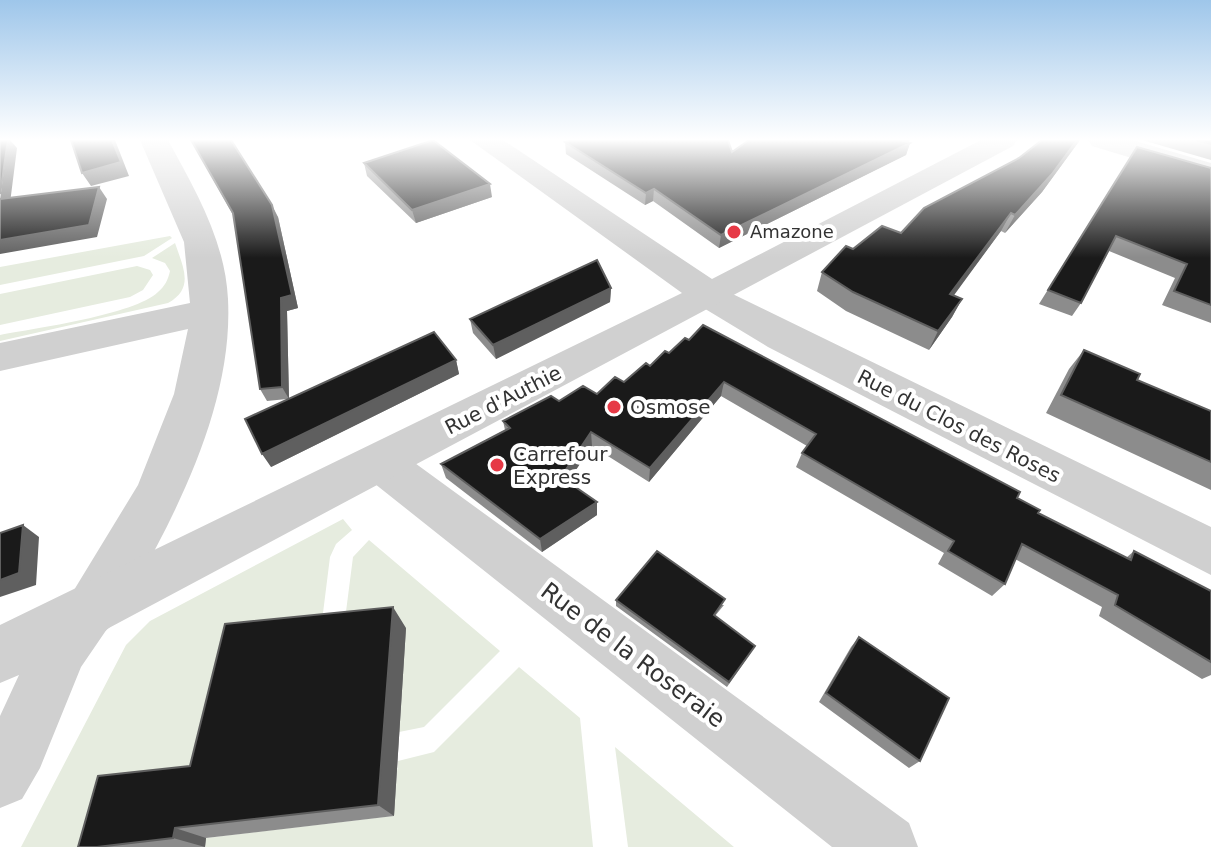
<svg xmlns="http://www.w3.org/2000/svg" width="1211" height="847" font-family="'DejaVu Sans',sans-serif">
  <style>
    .green { fill: #e6ecdf }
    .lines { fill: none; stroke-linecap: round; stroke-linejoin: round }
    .minor { fill: #d0d0d0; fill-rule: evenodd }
    .tertiary { fill: #d0d0d0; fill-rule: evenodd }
    .wall { fill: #8c8c8c }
    .shaded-wall { fill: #5f5f5f }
    .building { fill: #1a1a1a; stroke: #5f5f5f; stroke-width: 2 }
    .poi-dot { fill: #e63946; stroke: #fff; stroke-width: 3 }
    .labels { text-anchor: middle; stroke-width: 8; stroke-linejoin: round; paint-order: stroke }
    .far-poi-label { font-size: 18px; fill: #333; stroke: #fff; text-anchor: start }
    .street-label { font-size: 20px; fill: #333; stroke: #fff }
    .poi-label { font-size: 20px; fill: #333; stroke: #fff; text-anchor: start }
    .near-street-label { font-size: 24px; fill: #333; stroke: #fff }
  </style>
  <rect width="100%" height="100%" fill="#fff"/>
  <path class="green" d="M170 236 172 238 144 256 0 285V267Z
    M175 243C183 267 195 288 168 303L0 341V335C36 328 134 315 158 292 165 286 168 280 170 271L165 263 152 258Z
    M137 266 150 270 153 275 143 290 130 297 0 325V294Z
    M343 519 352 530 336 544 330 557 320 637 218 779 118 847H21L126 645 150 621Z
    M369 540 500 651 424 727 399 732 343 635 353 557Z
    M519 667 580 718 593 847H205L206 838 393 816 398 761 434 752Z
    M615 747 734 847H628Z"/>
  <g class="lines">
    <path class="minor" d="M140 140H168C195 190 225 240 228 299 233 397 184 498 138 581 130 596 118 623 104 632 99 635 92 637 87 639L68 631 60 613 138 485 174 394 188 329 0 371V343L190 303 184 242Z
      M1088 140H1132L1211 163V182L1092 146Z
      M710 283 1211 527V575L768 347 697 304 691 295 697 286Z
      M381 444 397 450 909 823 918 847H832L365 476 358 463 365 450Z"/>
    <path class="tertiary" d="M470 140H503L712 279 981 140H1017L1013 146 107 629 81 667 40 768 22 799 0 808V716L19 675 0 683V625L682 293Z"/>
  </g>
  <path class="wall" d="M191 140 278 217 298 308 287 311 289 399 456 360 459 374 271 467 287 399 267 401 260 389 233 215Z
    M749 140H910L908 142 910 143 906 155 719 248 653 201 645 205 566 154 565 142 732 152Z
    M1042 140H1080L1042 192 1005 233 1001 231 953 295 962 299 952 317 929 350 846 311 817 291 822 272 853 249 901 233 1019 158Z
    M1142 140H1211V160Z
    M1137 147 1211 168V323L1162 305 1175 278 1109 251 1081 303 1072 316 1039 304Z
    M364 163 492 197 416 223 367 176Z
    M611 288 610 302 496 359 473 333 470 319Z
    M1084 350 1137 380 1211 411V490L1046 413 1069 369Z
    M665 351 1017 498 1038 513 1126 558 1134 551 1211 591V675L1202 679 1099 616 1102 607 1015 559 1005 584 992 596 938 564 944 553 796 467 802 453 807 446 721 396 649 482 592 446 568 482 597 515 542 552 446 478 441 464 505 430 503 421 559 401 597 394 624 382 650 366Z
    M616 600 724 605 715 616 752 651 727 687 616 606Z
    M406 628 394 816 206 838 205 847H78L190 766Z
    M859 637 920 761 909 768 819 702 851 647Z"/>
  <path class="shaded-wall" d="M8 140H10L17 148 9 211 0 200Z
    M112 140H115L129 176 91 186 82 173Z
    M904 140H910L905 146 910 143 906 155 719 248 721 235Z
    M1077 140H1080L1042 192 1005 233 1015 215Z
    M490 184 492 197 416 223 412 210Z
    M99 187 107 199 97 237 0 254V240Z
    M654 189 653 201 645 205 646 193Z
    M272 205 278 217 298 308 287 311 289 399 282 387Z
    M1011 213 1001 231 941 313 950 294Z
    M611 288 610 302 496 359 493 345Z
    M962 299 952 317 929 350 938 331Z
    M456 360 459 374 271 467 262 454Z
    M724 382 721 396 649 482 650 468Z
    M591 432 592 446 562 490 561 477Z
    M597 502V515L542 552 540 539Z
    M23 525 39 537 36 585 0 597V580Z
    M393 607 406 628 394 816 378 805Z
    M175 828 206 838 205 847 173 838Z"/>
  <path class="building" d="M0 140H8L0 194Z
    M71 140H112L121 162 82 173Z
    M191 140H231L272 205 292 295 281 298 282 387 260 389 233 213Z
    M433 140 490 184 412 210 364 163Z
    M571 140H728L732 152 749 140H904L903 141 910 143 721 235 654 189 646 193 565 142Z
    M1042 140H1077L1052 174 1015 215 1011 213 950 294 962 299 938 331 853 292 822 272 846 246 853 249 882 226 901 233 924 208 1019 158Z
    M1196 140H1211V144Z
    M1137 147 1211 168V305L1174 291 1187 264 1116 236 1081 303 1048 290Z
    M99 187 89 225 0 240V199Z
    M597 260 611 288 493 345 470 319Z
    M703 325 1020 492 1017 498 1040 510 1038 513 1131 560 1134 551 1211 591V662L1115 605 1118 595 1022 544 1005 584 948 551 954 541 802 453 816 434 724 382 650 468 591 432 561 477 597 502 540 539 441 464 510 428 503 421 551 396 559 401 583 386 597 394 615 377 624 382 646 363 650 366 665 351 669 353 685 338 689 340Z
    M434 332 456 360 262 454 245 419Z
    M1084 350 1140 374 1137 380 1211 411V462L1061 395Z
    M23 525 19 573 0 580V533Z
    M657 551 725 599 714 615 755 646 729 682 616 600Z
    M393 607 378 805 175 828 173 838 97 847H78L98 776 190 766 225 624Z
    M859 637 949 698 920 761 826 693Z"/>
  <linearGradient id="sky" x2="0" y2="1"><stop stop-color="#9ec6ea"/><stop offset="0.54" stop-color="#fff"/><stop offset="1" stop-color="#fff" stop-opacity="0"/></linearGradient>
  <rect width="1211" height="258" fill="url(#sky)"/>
  <g class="poi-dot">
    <circle cx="734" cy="232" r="8"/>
    <circle cx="614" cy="407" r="8"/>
    <circle cx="497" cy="465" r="8"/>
  </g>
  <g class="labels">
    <g class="far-poi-label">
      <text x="750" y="238">Amazone</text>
    </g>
    <g class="street-label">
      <text transform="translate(503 400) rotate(-27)" y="7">Rue d'Authie</text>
      <text transform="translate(959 426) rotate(27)" y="7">Rue du Clos des Roses</text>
    </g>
    <g class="poi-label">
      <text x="630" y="414">Osmose</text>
      <text x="513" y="461">Carrefour<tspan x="513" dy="23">Express</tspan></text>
    </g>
    <g class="near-street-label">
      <text transform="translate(633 655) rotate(37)" y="8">Rue de la Roseraie</text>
    </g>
  </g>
</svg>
